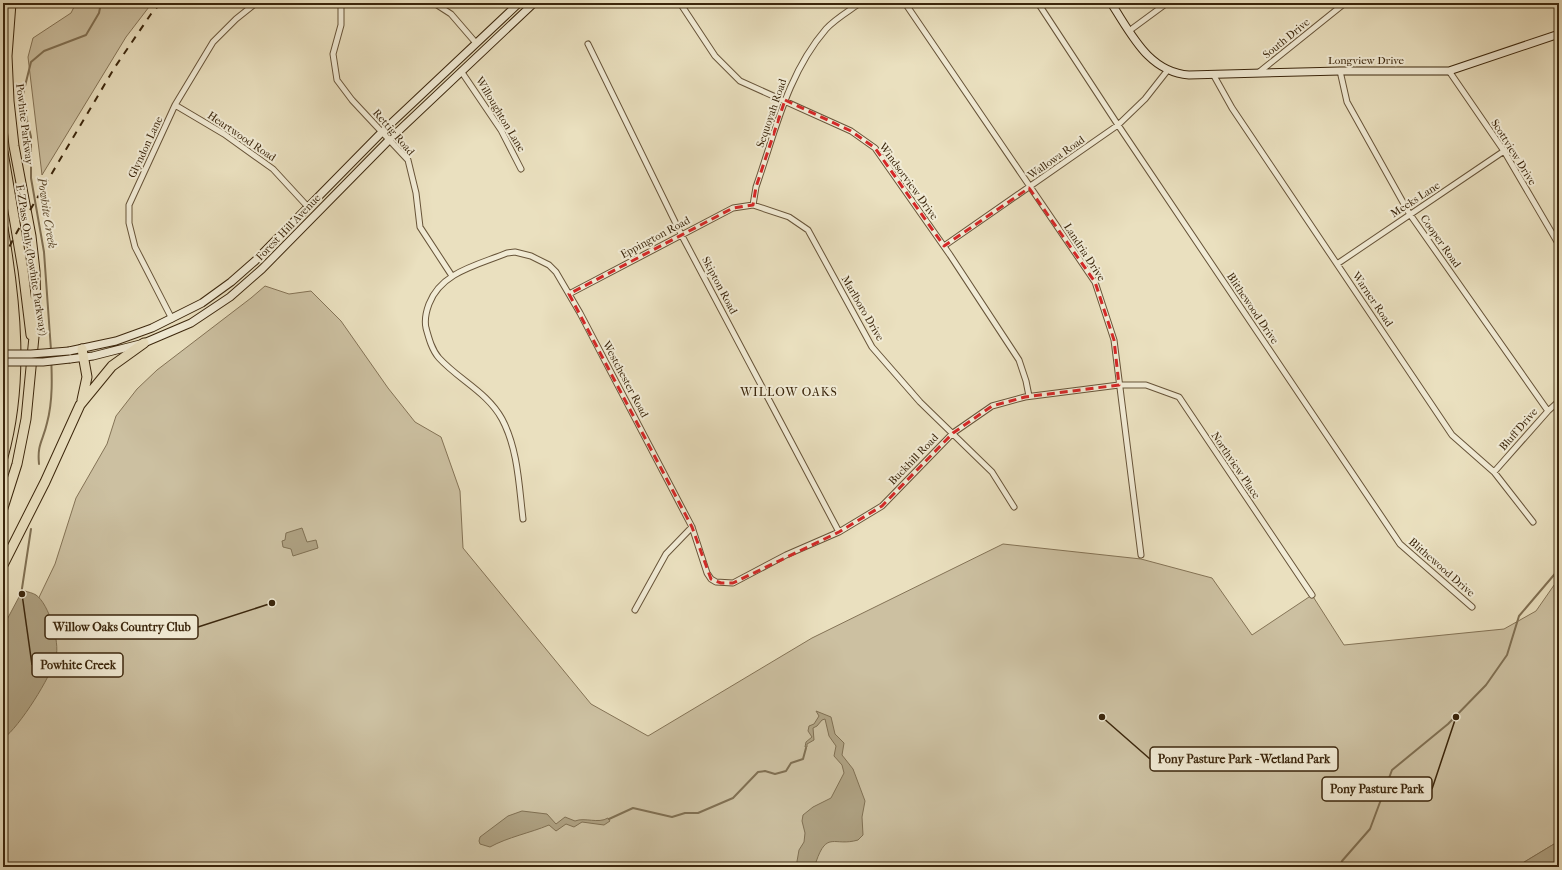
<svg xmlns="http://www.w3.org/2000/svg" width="1562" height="870" font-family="'IM FELL French Canon',serif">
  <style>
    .green { fill: #ccc0a1; stroke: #847356 }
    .water { fill: #aea182; stroke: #807053 }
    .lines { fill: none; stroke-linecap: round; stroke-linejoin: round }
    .stream { stroke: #807053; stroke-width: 2 }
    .street-casing { stroke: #675439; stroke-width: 7 }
    .secondary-casing { stroke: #3b260c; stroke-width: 9 }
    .highway-casing { stroke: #3b260c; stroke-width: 11 }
    .street { stroke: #f1ebd5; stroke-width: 5 }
    .secondary { stroke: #f1ebd5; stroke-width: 7 }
    .highway { stroke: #eae0bf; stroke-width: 9 }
    .rail { stroke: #3b260c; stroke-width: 2; stroke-dasharray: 7 7; stroke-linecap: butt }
    .secondary-bridge-casing { stroke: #3b260c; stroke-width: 9; stroke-linecap: butt }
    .secondary-bridge { stroke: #f1ebd5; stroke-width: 7 }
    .marked { fill: none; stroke: #d62828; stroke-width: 3; stroke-dasharray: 8 5; stroke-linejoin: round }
    .labels { text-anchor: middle; stroke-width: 4; stroke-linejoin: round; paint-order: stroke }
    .street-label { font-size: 11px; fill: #3b260c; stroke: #f1ebd5 }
    .water-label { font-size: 12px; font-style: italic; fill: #5e4b2f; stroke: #f1ebd5 }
    .neighbourhood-label { font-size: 12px; letter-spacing: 1px; fill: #3b260c; stroke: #f1ebd5 }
    .leader { fill: none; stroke: #3b260c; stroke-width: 1.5 }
    .callout-dot { fill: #3b260c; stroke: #f1ebd5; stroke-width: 1.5 }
    .callout { fill: #f1ebd5; stroke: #3b260c; stroke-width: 1.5 }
    .callout-label { font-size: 12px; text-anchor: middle; font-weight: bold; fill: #3b260c }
  </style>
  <rect width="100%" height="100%" fill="#eae0bf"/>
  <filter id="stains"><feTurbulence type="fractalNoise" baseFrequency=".005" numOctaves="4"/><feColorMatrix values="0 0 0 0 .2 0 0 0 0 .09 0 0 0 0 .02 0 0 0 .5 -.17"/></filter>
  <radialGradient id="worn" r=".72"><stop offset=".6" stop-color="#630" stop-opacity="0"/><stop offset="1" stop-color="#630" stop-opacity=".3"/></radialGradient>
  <path class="green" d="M76 3H152L126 37 42 175 28 57 33 38 71 13Z
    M265 286 289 294 311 291 341 321 388 388 415 422 441 437 460 491 463 548 591 704 648 736 812 638 1003 544 1141 559 1212 578 1252 635 1312 595 1344 645 1504 629 1536 611 1559 578V841L1516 867H3V693L20 637 55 564 76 498 107 444 116 416 137 389 157 370 251 298Z"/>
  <path class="water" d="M302 528 307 542 316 540 318 548 293 556 291 549 283 547 282 541 285 540 286 533Z
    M25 591C28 592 33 593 36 595 49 604 60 642 56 657 51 677 20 726 3 739V627L19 597Z
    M816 711 831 717 835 734 844 743 842 755 853 769 865 801 862 817 863 835 858 840C834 847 827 830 816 862L822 867H796L799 850 804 842 805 833 802 821 803 815 813 807 831 798 844 773 842 765 834 756 836 746 829 736 825 719 822 720 817 726 813 728 814 740 807 744V747H805L806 742 812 737 808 731 809 726 814 724 819 716Z
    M522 811 547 814 556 824 565 817 575 821C585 817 598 824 608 818L610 821 604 825 582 822 574 827 566 824 556 831 549 825C530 833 508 837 490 847L480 844 479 841 480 837 508 816Z
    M1559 841V867H1516Z"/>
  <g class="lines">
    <path class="stream" d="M51 350 44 252 31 178V137L24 107 23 94 31 62 44 51 86 35 99 13 101 3
      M39 464C37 444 43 441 47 423 53 401 52 376 51 354
      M21 595 31 529
      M609 819 633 808 672 817 685 813H698L733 798 758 772 765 771 775 774 786 771 791 763 803 759 806 748
      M1340 867 1342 861 1370 829 1392 770 1448 724 1486 685 1507 655 1519 616 1559 569"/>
    <defs>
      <path id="street" d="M341 3V25L333 54 337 80 352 100 408 160 416 193 420 227 452 276
        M434 3 451 14 476 43
        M680 3 715 56 740 81 851 131 875 148 950 255 1019 360 1026 381 1029 396
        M905 3 1095 282 1114 340 1141 555
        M1038 3 1118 125 1400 544 1472 607
        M1129 31 1167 3
        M588 44 681 234 839 532
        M461 71 501 130 521 169
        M1340 71 1347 102 1409 213 1548 411
        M1449 71 1504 151 1559 245
        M1258 73 1345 3
        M1213 74 1232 108 1452 435 1494 472 1533 522
        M175 105 224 134 273 169 308 207
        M753 205 756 187C775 133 787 74 826 29 835 19 849 11 860 3
        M944 246 1118 125 1145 99 1167 71
        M1337 264 1504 151
        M569 294 733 208 753 205 789 217 808 230 872 347 920 402 992 472 1014 507
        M172 319 135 247 129 223V205L175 105 213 42 236 19 256 3
        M1494 472 1548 411 1559 401
        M523 519C519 486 518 449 502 419 487 392 459 380 439 358 432 350 429 339 426 328 424 319 426 312 429 304 441 272 478 265 507 253L515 252 531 256 549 265 556 272 580 313 692 527 707 573 711 579 716 582 733 583 786 555 839 532 882 506 953 433 992 406 1025 397 1119 385H1146L1179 397 1312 595
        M635 610 666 554 692 527"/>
      <path id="secondary" d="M1111 3C1131 33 1148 72 1189 75L1340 71H1449L1559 34
        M69 351 116 341 152 328 202 303 231 282 255 261 383 131 519 3
        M70 359 93 356 144 343 191 323 230 297 262 269 390 139 534 3"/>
      <path id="highway" d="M3 152 23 270 31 335
        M3 228C16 303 24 382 3 457
        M3 284C15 329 7 381 5 427
        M82 400 87 377 82 349
        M3 508 17 464 26 419 36 316 35 271 31 236 14 146 9 101 7 56 11 3
        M3 565 45 482 80 405 112 366 144 343"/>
    </defs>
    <use href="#street" class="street-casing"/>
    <use href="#secondary" class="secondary-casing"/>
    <use href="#highway" class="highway-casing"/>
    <use href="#street" class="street"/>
    <use href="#secondary" class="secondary"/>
    <use href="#highway" class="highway"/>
    <path class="rail" d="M3 259 17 232 115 67 151 14 161 3"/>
    <defs>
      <path id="secondary-bridge" d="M3 354H31L69 351
        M3 362H43L70 359"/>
    </defs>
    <use href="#secondary-bridge" class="secondary-bridge-casing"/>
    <use href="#secondary-bridge" class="secondary-bridge"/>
  </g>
  <path class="marked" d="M785 100 851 131 875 148 944 246 1029 188 1095 282 1114 340 1119 385 1025 397 992 406 953 433 882 506 839 532 733 583H721L711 579 692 527 569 294 733 208 753 205 756 187Z"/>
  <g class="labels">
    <g class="street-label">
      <text transform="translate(1286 38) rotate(-39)" y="4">South Drive</text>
      <text x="1366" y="64">Longview Drive</text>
      <text transform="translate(771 113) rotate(-71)" y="4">Sequoyah Road</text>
      <text transform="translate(501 114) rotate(59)" y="4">Willoughton Lane</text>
      <text transform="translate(25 124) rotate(83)" y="4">Powhite Parkway</text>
      <text transform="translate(394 132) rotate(49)" y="4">Rettig Road</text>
      <text transform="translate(242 136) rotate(34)" y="4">Heartwood Road</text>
      <text transform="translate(145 147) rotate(-65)" y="4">Glyndon Lane</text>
      <text transform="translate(1514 152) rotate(58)" y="4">Scottview Drive</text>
      <text transform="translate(1056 157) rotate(-35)" y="4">Wallowa Road</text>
      <text transform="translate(909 181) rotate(54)" y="4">Windsorview Drive</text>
      <text transform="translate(1415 199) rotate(-33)" y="4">Meeks Lane</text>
      <text transform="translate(288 227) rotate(-46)" y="4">Forest Hill Avenue</text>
      <text transform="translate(655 237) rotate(-28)" y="4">Eppington Road</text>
      <text transform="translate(1441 241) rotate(55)" y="4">Cooper Road</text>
      <text transform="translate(1085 252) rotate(57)" y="4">Landria Drive</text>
      <text transform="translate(32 260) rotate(81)" y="4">E-ZPass Only (Powhite Parkway)</text>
      <text transform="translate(720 285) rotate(62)" y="4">Skipton Road</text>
      <text transform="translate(1373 299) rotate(56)" y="4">Warner Road</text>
      <text transform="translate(863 308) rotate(60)" y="4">Marlboro Drive</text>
      <text transform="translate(1253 308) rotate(56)" y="4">Blithewood Drive</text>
      <text transform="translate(626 379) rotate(62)" y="4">Westchester Road</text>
      <text transform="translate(1518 429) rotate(-49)" y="4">Bluff Drive</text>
      <text transform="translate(913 459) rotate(-46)" y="4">Buckhill Road</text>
      <text transform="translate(1236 465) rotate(56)" y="4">Northview Place</text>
      <text transform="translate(1442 567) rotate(41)" y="4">Blithewood Drive</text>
    </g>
    <g class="water-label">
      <text transform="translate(47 213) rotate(81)" y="4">Powhite Creek</text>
    </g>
    <g class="neighbourhood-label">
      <text x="789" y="396">WILLOW OAKS</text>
    </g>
  </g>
  <path class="leader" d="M272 603L198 627M22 594L32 665M1102 717L1150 759M1456 717L1432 789"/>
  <g class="callout-dot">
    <circle cx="272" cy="603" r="4"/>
    <circle cx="22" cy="594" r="4"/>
    <circle cx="1102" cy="717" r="4"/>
    <circle cx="1456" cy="717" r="4"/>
  </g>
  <g class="callout">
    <rect x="45" y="615" width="153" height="24" rx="4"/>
    <rect x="32" y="653" width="91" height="24" rx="4"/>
    <rect x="1150" y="747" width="188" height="24" rx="4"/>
    <rect x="1322" y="777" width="110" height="24" rx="4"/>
  </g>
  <g class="callout-label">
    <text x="122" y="631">Willow Oaks Country Club</text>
    <text x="78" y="669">Powhite Creek</text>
    <text x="1244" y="763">Pony Pasture Park - Wetland Park</text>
    <text x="1377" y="793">Pony Pasture Park</text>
  </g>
  <rect width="1562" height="870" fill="none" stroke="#eae0bf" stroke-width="16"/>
  <rect x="4" y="4" width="1554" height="862" fill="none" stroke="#3b260c" stroke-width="2"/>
  <rect x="8" y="8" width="1546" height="854" fill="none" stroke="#3b260c"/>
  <rect width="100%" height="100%" filter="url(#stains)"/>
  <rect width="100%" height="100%" fill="url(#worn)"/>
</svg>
